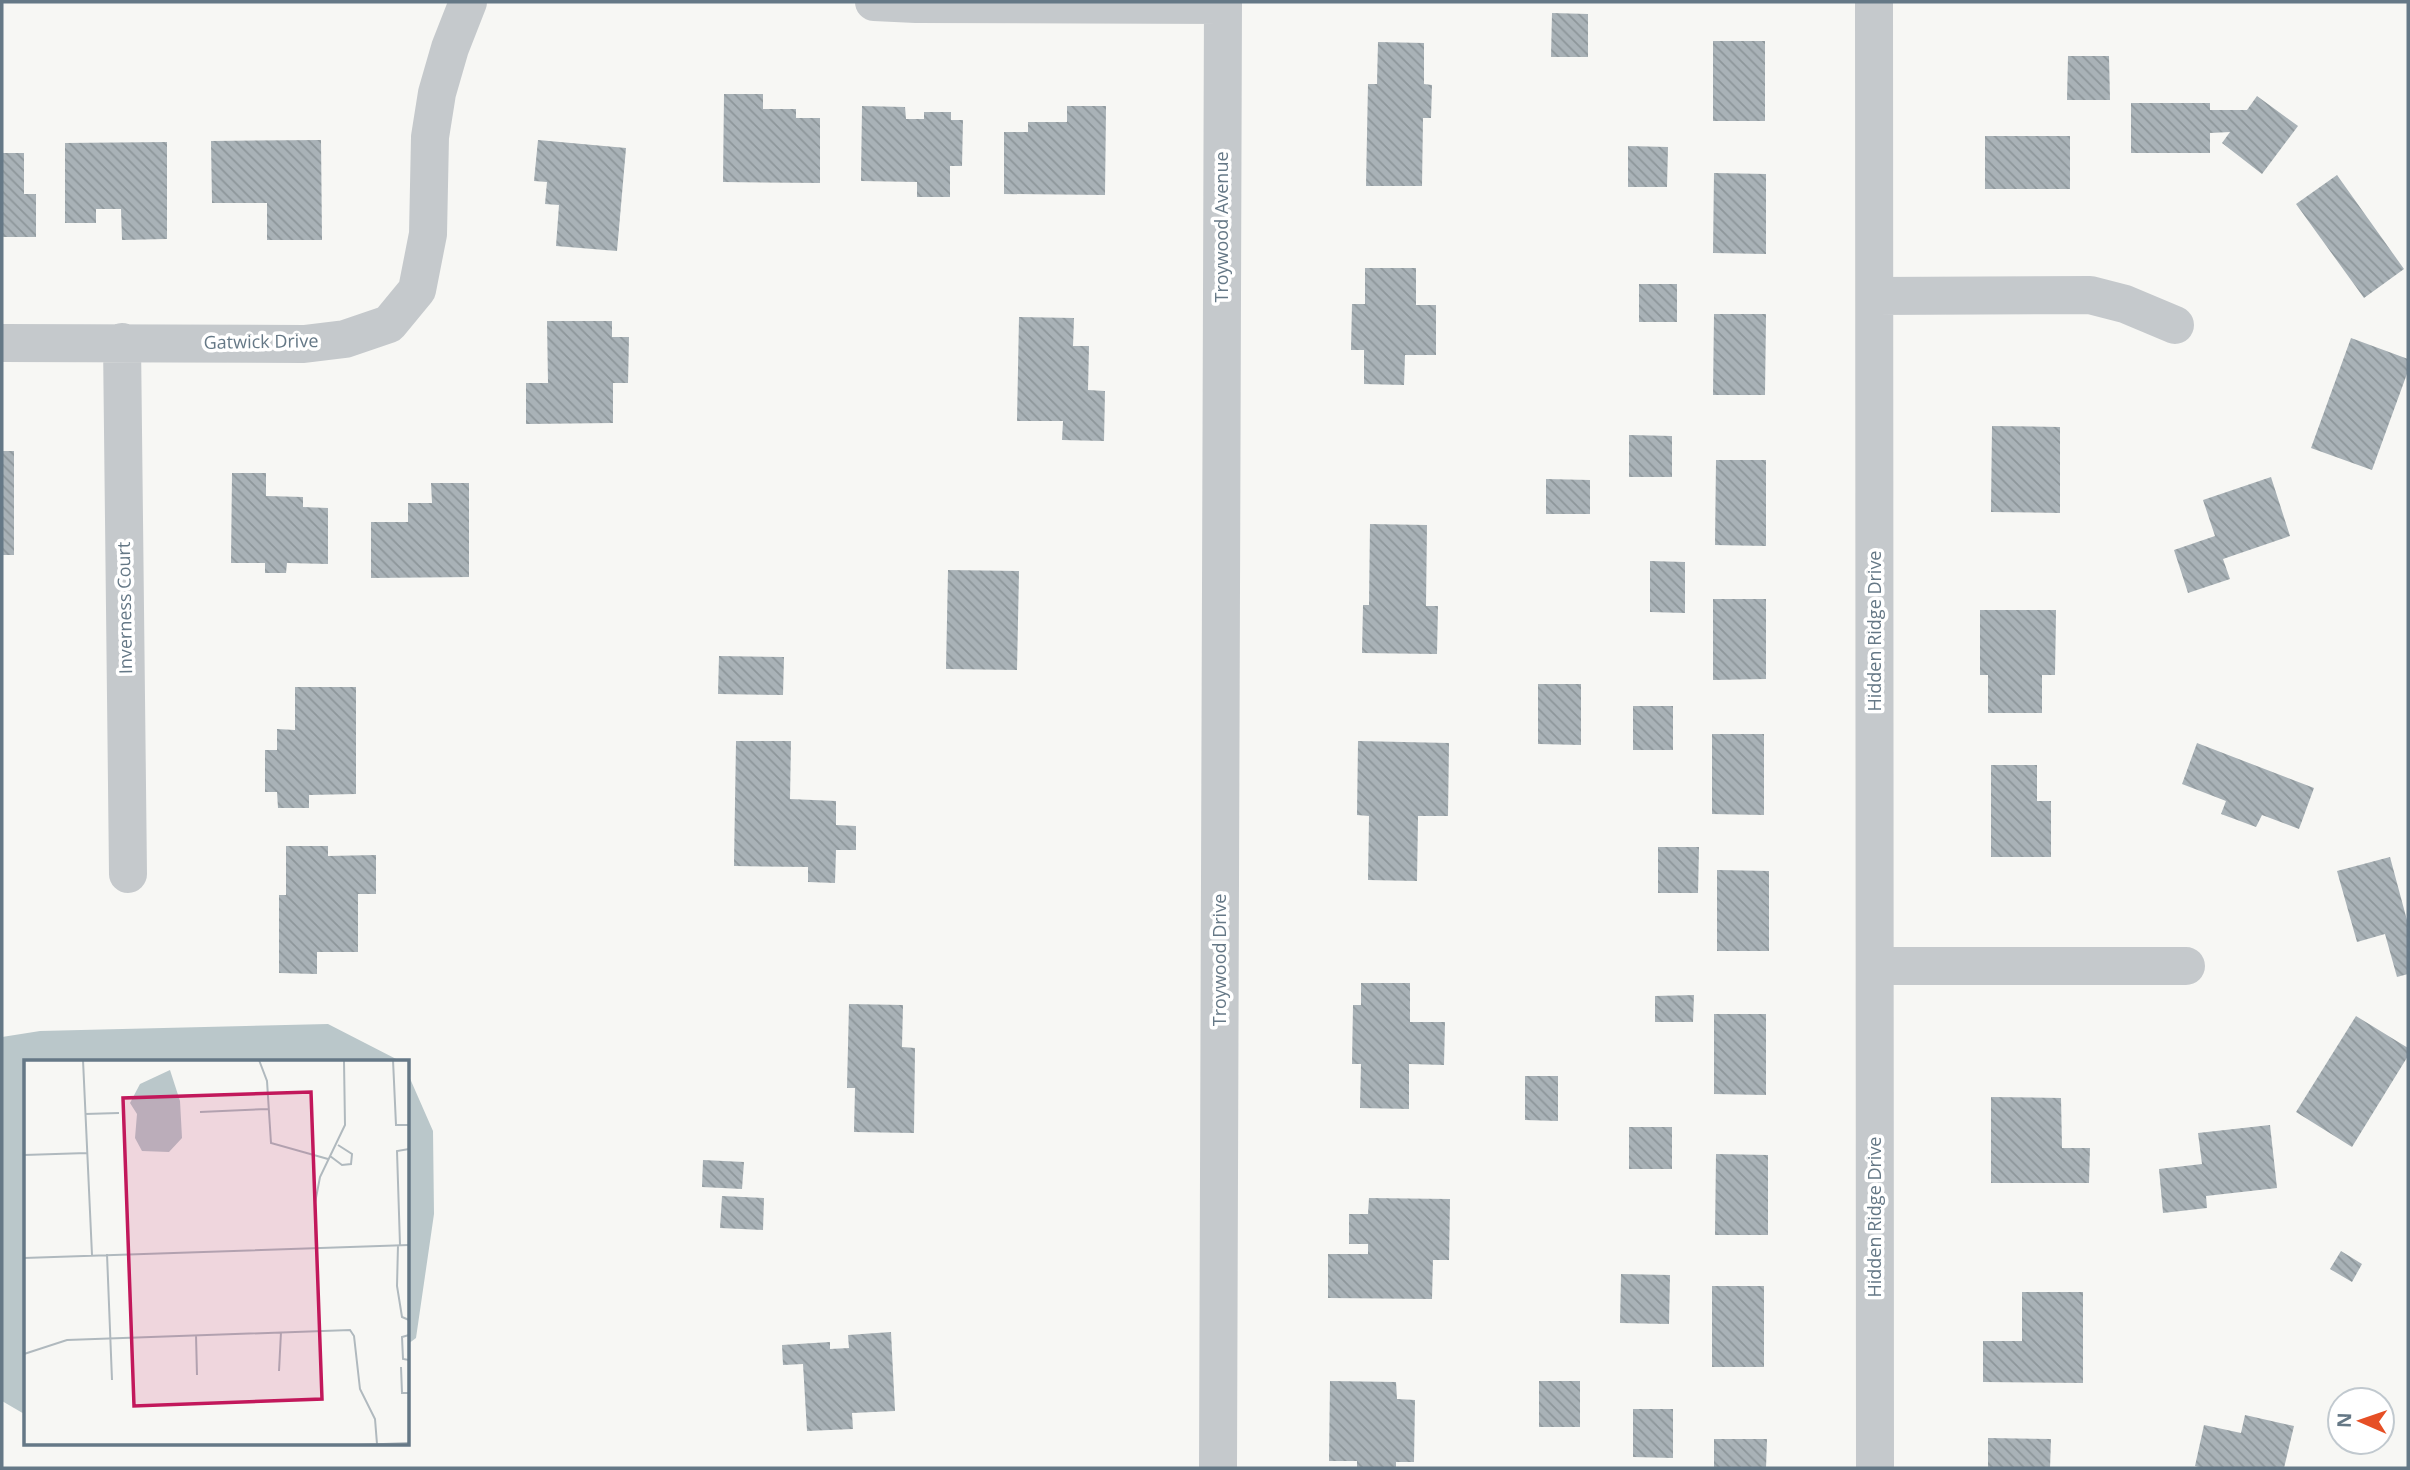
<svg xmlns="http://www.w3.org/2000/svg" width="2410" height="1470" font-family="'Open Sans',sans-serif">
  <style>
    .water { fill: #bac7ca }
    .building { fill: url(#building-back-hatch) }
    .lines { fill: none; stroke-linecap: round; stroke-linejoin: round }
    .minor { stroke: #c5c9cc; stroke-width: 38 }
    .labels { text-anchor: middle; stroke-width: 7; stroke-linejoin: round; paint-order: stroke }
    .street-label { font-size: 18px; fill: #657886; stroke: #fff }
    .inset-road { fill: none; stroke: #b0b9be; stroke-width: 2 }
    .view { fill: #c2185b; fill-opacity: 0.15; stroke: #c2185b; stroke-width: 3.5 }
    .inset-edge { fill: none; stroke: #657886; stroke-width: 3.5 }
  </style>
  <defs>
    <pattern id="building-back-hatch" width="6" height="6" patternUnits="userSpaceOnUse" patternTransform="scale(1.75)"><rect width="6" height="6" fill="#a9b2b7"/><path d="M-1 5l2 2M0 0l6 6M5-1l2 2" fill="none" stroke="#8d969a"/></pattern>
  </defs>
  <rect width="100%" height="100%" fill="#f7f7f4"/>
  <path class="water" d="M328 1024 402 1062H26V1415L2 1401V1037L40 1031Z
    M408 1074 433 1131 434 1214 416 1338 408 1344Z"/>
  <path class="building" d="M1552 13 1588 14V57H1551Z
    M1713 41H1765V121H1713Z
    M1378 42 1424 43V84L1432 85 1431 118H1423L1422 186H1366L1368 84H1377Z
    M2068 56H2109L2110 100H2067Z
    M724 94H763V109H796V118H820V183L723 182Z
    M2257 96 2298 126 2262 174 2222 143 2230 132 2210 133V153H2131V103H2210V110H2247Z
    M862 106 905 107 906 119H924V112H951V120H963L962 166H950V197H917V182L861 181Z
    M1067 106H1106L1105 195 1004 194V132H1028V122H1067Z
    M1985 136H2070V189H1985Z
    M321 140 322 240H267V203H212L211 141Z
    M538 140 626 148 617 251 556 246 559 205 545 204 547 182 534 181Z
    M167 142V239L122 240 121 209H96V223H65V143Z
    M1628 146 1668 147 1667 187H1628Z
    M2 153H24V194H36V237H2Z
    M1714 173 1766 174V254L1713 253Z
    M2337 175 2404 269 2364 298 2296 204Z
    M1365 268H1416V305H1436V355H1405L1404 385 1364 384V350H1351L1352 304H1365Z
    M1639 284H1677V322H1639Z
    M1714 314H1766L1765 395H1713Z
    M1019 317 1074 318 1073 346H1089L1088 390 1105 391 1104 441 1062 440 1063 421H1017Z
    M547 321H612V337H629L628 383H613V423L526 424V383H548Z
    M2351 338 2408 359V371L2372 470 2311 448Z
    M1992 426 2060 427V513L1991 512Z
    M1629 435 1672 436V477H1629Z
    M2 451H14V555H2Z
    M1716 460H1766V546L1715 545Z
    M232 473H266V496L303 497V507L328 508V564L287 563 286 573H265V563H231Z
    M2271 477 2290 536 2223 559 2230 579 2188 593 2174 550 2215 536 2203 500Z
    M1546 479 1590 480V514H1546Z
    M431 483H469V577L371 578V522H408V503H432Z
    M1370 524 1427 525 1426 606H1438L1437 654 1362 653 1363 605H1369Z
    M1650 561 1685 562V613L1650 612Z
    M948 570 1019 571 1017 670 946 669Z
    M1713 599H1766V679L1713 680Z
    M1980 610H2056L2055 675H2042V713H1988V675H1980Z
    M719 656 784 657 783 695 718 694Z
    M1538 684H1581V745L1538 744Z
    M295 687H356V794L309 795V808H278L277 792H265V750H277V729L295 730Z
    M1633 706H1673V750H1633Z
    M1712 734H1764V815L1712 814Z
    M736 741H791L790 799 836 801V825L856 826V850H836L835 883 808 882V867L734 866Z
    M1358 741 1449 743 1448 816H1418L1417 881 1368 880 1369 816 1357 815Z
    M2197 743 2314 788 2299 829 2262 815 2256 827 2221 814 2226 801 2182 784Z
    M1991 765H2037V801H2051V857H1991Z
    M286 846H328V856L376 855V894H358V952H317V974L279 973V895H286Z
    M1658 847H1699L1698 893H1658Z
    M2390 857 2408 924V974L2397 977 2385 934 2357 942 2337 871Z
    M1717 870 1769 871V951H1717Z
    M1361 983H1410V1022H1445L1444 1065 1409 1064V1109L1360 1108 1361 1064H1352L1353 1005H1361Z
    M1694 995 1693 1022H1655V996Z
    M849 1004 903 1005 902 1047 915 1048 914 1133 854 1132 855 1088H847Z
    M1714 1014H1766V1095L1714 1094Z
    M2356 1016 2408 1048V1056L2352 1147 2296 1112Z
    M1525 1076H1558V1121L1525 1120Z
    M1991 1097 2061 1098 2062 1148H2090L2089 1183H1991Z
    M2270 1125 2277 1188 2206 1196 2207 1208 2163 1213 2159 1169 2202 1164 2198 1133Z
    M1629 1127H1672V1169H1629Z
    M1716 1154 1768 1155V1235H1715Z
    M703 1160 744 1162 742 1189 702 1187Z
    M722 1196 764 1198 763 1230 720 1228Z
    M1369 1198 1450 1199 1449 1260H1433L1432 1299 1328 1298V1254H1368V1244H1349V1214H1368Z
    M2341 1251 2362 1264 2352 1282 2330 1269Z
    M1621 1274 1670 1275 1669 1324 1620 1323Z
    M1712 1286H1764V1367H1712Z
    M2022 1292H2083V1383L1983 1382V1341H2022Z
    M891 1332 895 1411 852 1413 853 1429 807 1431 803 1364 783 1365 782 1345 830 1342V1349L849 1348 848 1335Z
    M1330 1381 1396 1382 1397 1399 1415 1400 1414 1462H1396V1468H1357V1461H1329Z
    M1539 1381H1580V1427H1539Z
    M1633 1409H1673V1458L1633 1457Z
    M2245 1415 2294 1426 2284 1468H2203L2195 1466 2204 1425 2241 1433Z
    M1988 1438 2051 1439 2050 1468H1988Z
    M1714 1439H1767L1766 1468H1714Z"/>
  <g class="lines">
    <path class="minor" d="M874 2 916 4 1223 5
      M1874 2 1875 1468
      M1875 296 2090 295 2125 304 2175 325
      M122 342 128 874
      M2 343 304 344 345 339 389 324 417 290 428 234 430 137 437 93 450 48 468 2
      M1875 966H2186
      M1218 1468 1223 2"/>
  </g>
  <g class="labels">
    <g class="street-label">
      <text transform="translate(1222 227) rotate(-90)" y="6">Troywood Avenue</text>
      <text transform="translate(261 342) rotate(-1)" y="6">Gatwick Drive</text>
      <text transform="translate(125 608) rotate(-91)" y="6">Inverness Court</text>
      <text transform="translate(1875 631) rotate(-90)" y="6">Hidden Ridge Drive</text>
      <text transform="translate(1220 960) rotate(-90)" y="6">Troywood Drive</text>
      <text transform="translate(1875 1217) rotate(-90)" y="6">Hidden Ridge Drive</text>
    </g>
  </g>
  <g transform="translate(24 1060)">
    <rect width="385" height="385" fill="#f7f7f4"/>
    <path d="M146 10 156 41 158 78 145 92 118 91 111 78 113 54 106 43 116 24Z" fill="#bac7ca"/>
    <path class="inset-road" d="M59 0 68 195M235 0 243 21 247 83 304 99M369 0 372 65H385M176 52 244 49M61 54 95 53M0 95 63 93M306 96 318 105 327 104 328 94 314 85M374 185 373 226 378 257 385 260M376 185 373 91 385 89M292 188 291 143 296 117 321 65 320 1M83 194 88 320M0 198 385 185M172 275 173 315M385 275 378 277 379 299 385 300M0 294 43 280 326 270 330 276 336 329 351 359 353 384M377 307 378 333H385M255 311 257 272M334 385 385 383"/>
    <path class="view" d="M287 32 298 339 110 346 99 38Z"/>
    <rect width="385" height="385" class="inset-edge"/>
  </g>
  <rect width="2410" height="1470" fill="none" stroke="#657886" stroke-width="7"/>
  <g transform="translate(2361 1421) rotate(272)"><circle r="33" fill="#ffffff" stroke="#c1c9cf" stroke-width="2"/>
  <path d="M0-5L12 26L0 18L-12 26Z" fill="#e64f25"/>
  <text y="-10" font-size="19" font-weight="bold" text-anchor="middle" fill="#657886">N</text>
  </g>
</svg>
